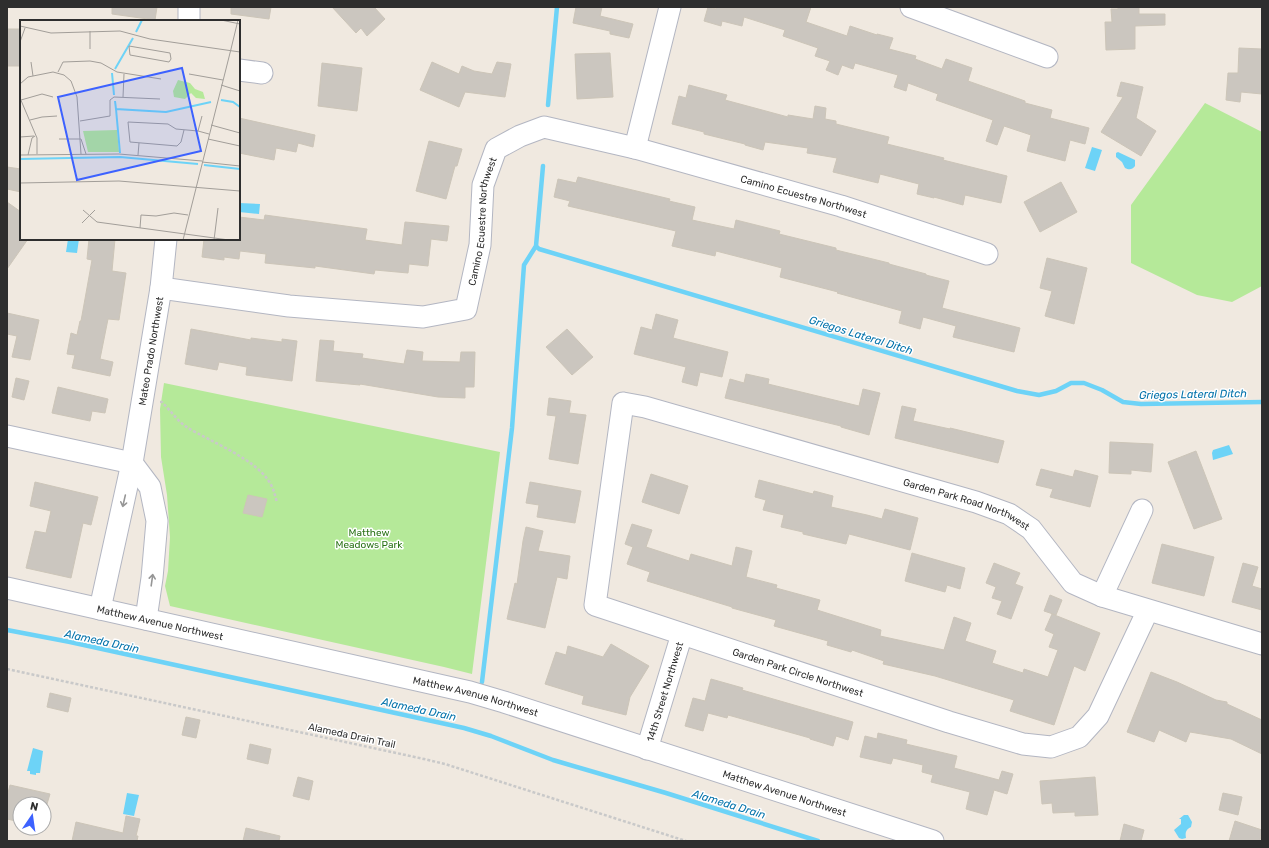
<svg xmlns="http://www.w3.org/2000/svg" width="1269" height="848" font-family="Rubik,sans-serif">
  <style>
    .green { fill: #b5e999 }
    .water { fill: #6dd3f7 }
    .lines { fill: none; stroke-linecap: round; stroke-linejoin: round }
    .stream { stroke: #6dd3f7; stroke-width: 4.5 }
    .building { fill: #cbc6bf; stroke: #ccc5b8 }
    .minor-casing { stroke: #b3b6c2; stroke-width: 23 }
    .path { stroke: #c9c9c9; stroke-width: 2.5; stroke-dasharray: 3 2; stroke-linecap: butt }
    .minor { stroke: #fff; stroke-width: 21 }
    .oneway { stroke: #969696 }
    .labels { text-anchor: middle; stroke-width: 3; stroke-linejoin: round; paint-order: stroke }
    .street-label { font-size: 10px; fill: #2e2e2e; stroke: #fff }
    .park-label { font-size: 10px; fill: #2a7216; stroke: #fff }
    .water-label { font-size: 11px; font-style: italic; fill: #0473ab; stroke: #fff }
    .inset-river { fill: none; stroke: #6dd3f7; stroke-width: 2 }
    .inset-road { fill: none; stroke: #a29e99; stroke-width: 1 }
    .view { fill: #3d62ff; fill-opacity: 0.15; stroke: #3d62ff; stroke-width: 2 }
    .inset-edge { fill: none; stroke: #2e2e2e; stroke-width: 2 }
  </style>
  <rect width="100%" height="100%" fill="#f0e9e0"/>
  <path class="green" d="M1205 103 1262 132V286L1232 302 1197 295 1131 263V205Z
    M164 383 500 452 472 674 444 667 170 606 165 586 168 571 170 537 167 495 161 457 160 409Z"/>
  <path class="water" d="M1092 147 1102 150 1095 171 1085 168Z
    M1118 152 1135 160V166C1132 170 1129 170 1125 168L1122 162 1116 157V153Z
    M239 203 260 204 259 214 239 212Z
    M68 239H79L77 253 66 252Z
    M1229 445 1233 454 1213 460 1212 453 1213 450Z
    M33 748 43 751 40 773H36V775L30 774V771H27Z
    M127 793 139 795 134 816 123 814Z
    M1184 815H1188L1192 822 1191 827C1186 829 1185 833 1186 838L1182 839 1179 838 1174 830 1181 824V819H1179Z"/>
  <g class="lines">
    <path class="stream" d="M548 105 557 7
      M543 166 536 246 539 249 1017 391 1039 395 1056 391 1071 383H1084L1102 390 1123 402 1141 404 1262 402
      M7 630 70 642 464 728 491 736 553 760 666 793 818 841
      M482 682 512 428 524 265 536 246"/>
  </g>
  <path class="building" d="M112 7H157L155 20 112 14Z
    M231 7H271L269 19 231 14Z
    M332 7H374L385 19 367 36 361 28 356 33Z
    M576 7H602L600 16 633 24 629 38 610 34V31L573 23Z
    M708 7 716 9V7H811L806 22 847 36 850 26 877 35V34L893 38 889 49 916 56 915 59 942 69 946 59 972 68 968 81 1025 101V103L1052 110 1050 118 1089 128 1085 144 1070 140 1065 161 1027 151 1031 135 1004 126 997 145 986 141 993 120 936 100 938 94 908 83 906 91 894 87 898 75 855 63 853 69 842 65 838 75 826 70 830 61 815 56 818 48 783 36 785 30 744 17 742 26 722 21 721 26 704 21Z
    M1118 7H1139V14H1165V25L1135 26V49L1106 50 1105 22H1112L1111 9H1118Z
    M7 29H21V66H7Z
    M1239 48 1262 49V94L1241 92 1240 102 1226 100 1228 73H1238Z
    M610 53 613 97 577 99 575 54Z
    M432 62 459 74 462 66 474 71 492 74 497 62 511 64 505 97 465 92 459 107 420 90Z
    M322 63 362 68 357 111 318 106Z
    M1121 82 1143 87 1136 118 1156 131 1141 156 1101 132 1123 97 1117 96Z
    M689 85 727 95 725 100 788 117V115L813 119 815 106 826 108 825 119 836 121V124L889 137 887 144 944 158 943 160 1007 176 1001 203 965 195 963 205 934 197V198L917 194 919 184 880 174 878 183 833 172 837 158 807 153 808 148 765 142 763 150 745 145V144L704 134V132L672 124 679 96 686 98Z
    M239 118 315 135 313 147 298 143 296 152 276 148 274 160 239 153Z
    M429 141 462 149 457 166H455L446 199 416 191Z
    M7 167 21 169V192L7 189Z
    M578 177 670 199 669 201 695 207 692 220 734 229 736 220 780 231 779 234 836 248V250L889 263V264L926 274V275L949 281 942 308 1020 328 1014 352 953 337 956 326 923 317 920 329 899 323 902 311 837 293 838 292 780 277 782 268 716 251 715 256 672 246 676 231 568 206 570 201 554 197 558 179 576 183Z
    M1061 182 1077 212 1040 232 1024 202Z
    M7 202 21 212V239H28L7 269Z
    M265 215 367 229 365 240 402 245 405 222 449 226 447 241 431 239 428 266 409 264 408 273 375 270 374 274 315 266V268L265 263 266 254 240 251 239 259 224 257V260L202 257 204 239H239V217L264 220Z
    M89 239H115L112 271 126 273 119 320 108 319 100 359 113 362 110 376 72 368 75 355 67 354 71 333 77 335 80 321H81L92 260 87 259Z
    M1047 258 1087 268 1074 324 1045 316 1052 291 1040 288Z
    M7 313 39 320 30 360 12 357 17 336 7 334Z
    M656 314 678 320 673 338 728 352 722 377 700 372 697 386 682 382 686 367 634 354 641 327 652 330Z
    M191 329 251 340V338L282 342V339L297 341 292 381 246 375 247 367 219 362 217 370 185 364Z
    M567 329 593 357 572 375 546 347Z
    M320 340 334 341 333 351 363 354 362 358 404 364 407 350 423 352 422 361 460 362 461 352H475L474 387H465V398L438 397 360 384V385L316 381Z
    M746 374 769 379 768 384 859 406 863 389 880 393 869 435 841 427V426L725 398 730 379 744 383Z
    M16 378 29 381 24 400 12 397Z
    M58 387 108 399 105 413 92 411 90 421 52 413Z
    M549 398 571 401 569 413 586 415 578 464 549 459 556 416 547 415Z
    M902 406 916 409 913 421 950 429V428L1004 441 998 463 895 438Z
    M1110 442 1153 444 1151 472 1131 470V474L1109 473Z
    M1196 451 1222 519 1194 529 1168 462Z
    M1041 469 1073 477 1075 470 1098 476 1090 507 1050 497 1053 489 1036 485Z
    M651 474 688 486 679 514 642 502Z
    M759 480 813 494 814 491 833 496 831 507 867 515 882 519 885 509 918 518 910 550 849 534 846 544 803 534V532L781 527 784 515 763 510 766 500 755 497Z
    M35 482 98 497 91 525 83 523 71 578 26 568 35 531 46 533 51 511 30 506Z
    M530 482 581 491 575 523 537 517 539 505 526 503Z
    M248 495 267 499 262 517 243 513Z
    M632 524 652 530 646 547 689 561 691 554 732 566 736 547 752 551 746 577 777 585 776 588 820 600 817 610 881 630 880 636 944 650 954 617 971 623 965 641 996 651 992 663 1023 673 1024 669 1048 677 1058 650 1049 647 1054 634 1045 630 1052 614 1100 633 1085 671 1074 666 1054 725 1010 711 1014 700 935 676 883 664 884 661 852 650 851 652 827 645 828 641 774 626 776 620 732 608V607L647 581 650 572 627 564 633 547 625 544Z
    M526 527 543 531 538 551 570 556 567 579 557 577 545 628 507 619 515 583 517 584 523 541Z
    M1162 544 1214 557 1204 596 1152 583Z
    M912 553 965 568 960 589 947 585 945 592 905 581Z
    M994 563 1020 573 1015 584 1023 587 1011 619 997 614 1002 601 992 598 996 587 986 583Z
    M1243 563 1258 567 1252 586 1262 589V610L1232 602Z
    M1050 595 1062 600 1056 615 1044 611Z
    M611 644 649 666 630 697 626 715 582 704 584 696 545 684 556 652 566 655 568 646 603 657Z
    M1151 672 1177 682 1216 700 1227 702V704L1262 720V754L1231 739 1190 732 1186 742 1159 730 1154 742 1127 732Z
    M711 679 743 688 742 690 853 722 848 740 836 736 833 746 810 739V738L728 715 727 718 708 713 703 731 685 726 693 698 705 701Z
    M50 693 71 698 68 712 47 707Z
    M186 717 200 720 196 738 182 735Z
    M878 733 907 740 906 744 957 756 954 768 999 780 1002 771 1013 774 1007 794 994 790 987 815 966 809 970 792 931 782 933 775 922 772 923 765 893 758 891 764 860 757 865 736 877 739Z
    M250 744 271 749 268 764 247 759Z
    M298 777 313 781 309 800 293 796Z
    M1095 777 1098 815 1075 816V812L1053 813 1052 803 1042 804 1040 781Z
    M10 785 50 794 47 804H20V822L7 819V797Z
    M1223 793 1242 797 1238 815 1219 810Z
    M126 816 140 819 136 836H138L137 841H72L76 822 123 833Z
    M1235 821 1262 830 1260 841H1229Z
    M1124 824 1144 830 1141 841H1120Z
    M246 828 280 836 279 841H243Z"/>
  <g class="lines">
    <defs>
      <g id="minor">
        <path d="M911 7 1047 57"/>
        <path d="M189 21V7"/>
        <path d="M239 70 262 73"/>
        <path d="M635 148 670 7"/>
        <path id="s1" d="M161 288 289 306 423 317 466 309 480 245 483 185 496 149 520 136 544 127 635 148 841 206 987 254"/>
        <path d="M7 436 132 463"/>
        <path d="M132 463 150 487 157 521 152 578 146 619"/>
        <path id="s2" d="M7 588 470 692 504 702 933 841"/>
        <path d="M1102 596 1142 510"/>
        <path id="s3" d="M100 609 132 463 161 288 166 239"/>
        <path id="s4" d="M1148 610 1098 716 1079 737 1051 747 1023 744 949 722 595 605 623 403 645 407 976 502 1009 514 1031 529 1073 583 1102 596 1262 644"/>
        <path id="s5" d="M647 749 682 634"/>
      </g>
    </defs>
    <use href="#minor" class="minor-casing"/>
    <path class="path" d="M160 402H162L180 422 188 428C210 441 254 459 268 480 273 487 275 494 277 503
      M7 669 424 759 445 764 686 841"/>
    <use href="#minor" class="minor"/>
  </g>
  <defs><path id="oneway-shaft" d="M-6 0H5M1.5-3L5.5 0L1.5 3" fill="none" stroke-width="1.6" stroke-linecap="round" stroke-linejoin="round"/></defs>
  <g class="oneway">
    <use href="#oneway-shaft" transform="translate(124 501) rotate(103)"/>
    <use href="#oneway-shaft" transform="translate(152 580) rotate(-82)"/>
  </g>
  <g class="labels">
    <g class="street-label">
      <text dy="4" stroke="none"><textPath href="#s1" startOffset="793">Camino Ecuestre Northwest</textPath></text>
      <text dy="4" stroke="none"><textPath href="#s1" startOffset="397">Camino Ecuestre Northwest</textPath></text>
      <text dy="4" stroke="none"><textPath href="#s3" startOffset="263">Mateo Prado Northwest</textPath></text>
      <text dy="4" stroke="none"><textPath href="#s4" startOffset="1216">Garden Park Road Northwest</textPath></text>
      <text dy="4" stroke="none"><textPath href="#s2" startOffset="157">Matthew Avenue Northwest</textPath></text>
      <text transform="translate(798 672) rotate(18)" y="4">Garden Park Circle Northwest</text>
      <text dy="4" stroke="none"><textPath href="#s5" startOffset="60">14th Street Northwest</textPath></text>
      <text dy="4" stroke="none"><textPath href="#s2" startOffset="481">Matthew Avenue Northwest</textPath></text>
      <text transform="translate(352 735) rotate(12)" y="4">Alameda Drain Trail</text>
      <text dy="4" stroke="none"><textPath href="#s2" startOffset="805">Matthew Avenue Northwest</textPath></text>
    </g>
    <g class="park-label">
      <text x="369" y="536">Matthew<tspan x="369" dy="12">Meadows Park</tspan></text>
    </g>
    <g class="water-label">
      <text transform="translate(861 335) rotate(17)" y="4">Griegos Lateral Ditch</text>
      <text transform="translate(1193 394) rotate(-1)" y="4">Griegos Lateral Ditch</text>
      <text transform="translate(102 641) rotate(12)" y="4">Alameda Drain</text>
      <text transform="translate(419 709) rotate(12)" y="4">Alameda Drain</text>
      <text transform="translate(729 804) rotate(17)" y="4">Alameda Drain</text>
    </g>
  </g>
  <g transform="translate(20 20)">
    <rect width="220" height="220" fill="#f0e9e0"/>
    <path d="M158 60 170 63 175 69 183 72 185 79 176 78 171 73 165 79 154 77 153 71ZM97 110 99 132H68L63 111Z" fill="#b5e999"/>
    <path class="inset-river" d="M116 12 122 0M95 49 113 18M92 53 94 75M201 80 213 82 220 87M95 81 96 89 146 92 191 82M96 89 100 133M0 139 100 137 178 144M184 145 220 149"/>
    <path class="inset-road" d="M201 0 220 4M0 6 31 13 100 11 130 19 220 32M0 22 5 8M109 26 150 33 151 39 149 42 110 35ZM70 29V11M211 29 218 0M11 42 13 56M38 52 43 42 70 41 81 43 97 52 141 59M169 54 203 60M0 64 8 57 33 52 44 55 51 61 57 77 61 134M201 65 220 71M103 77 104 54M0 78 17 118V134M1 80 22 74 33 77M10 100 22 97 37 96M60 101 90 96V80L94 77 140 79M191 105 220 113M164 110 161 122 157 126 110 122 108 102 148 104 156 109 178 111 189 114M178 111 182 96M0 117 14 116M39 119H61M61 119 66 134M188 119 220 126M0 135 99 134 182 141M8 135 12 118 15 116M118 135 119 123M182 142 220 146M0 163 99 161 220 171M63 190 77 202 209 220M62 203 75 190M120 208 121 195 136 196 154 193 168 195M163 220 211 29M194 220 198 188"/>
    <path class="view" d="M162 48 181 131 57 160 38 77Z"/>
    <rect width="220" height="220" class="inset-edge"/>
  </g>
  <rect width="1269" height="848" fill="none" stroke="#2e2e2e" stroke-width="16"/>
  <g transform="translate(32 816) rotate(13)"><circle r="19" fill="#ffffff" stroke="#ababab"/>
  <path d="M0-3L7 15L0 10L-7 15Z" fill="#3d62ff"/>
  <text y="-6" font-size="11" font-weight="bold" text-anchor="middle" fill="#2e2e2e">N</text>
  </g>
</svg>
